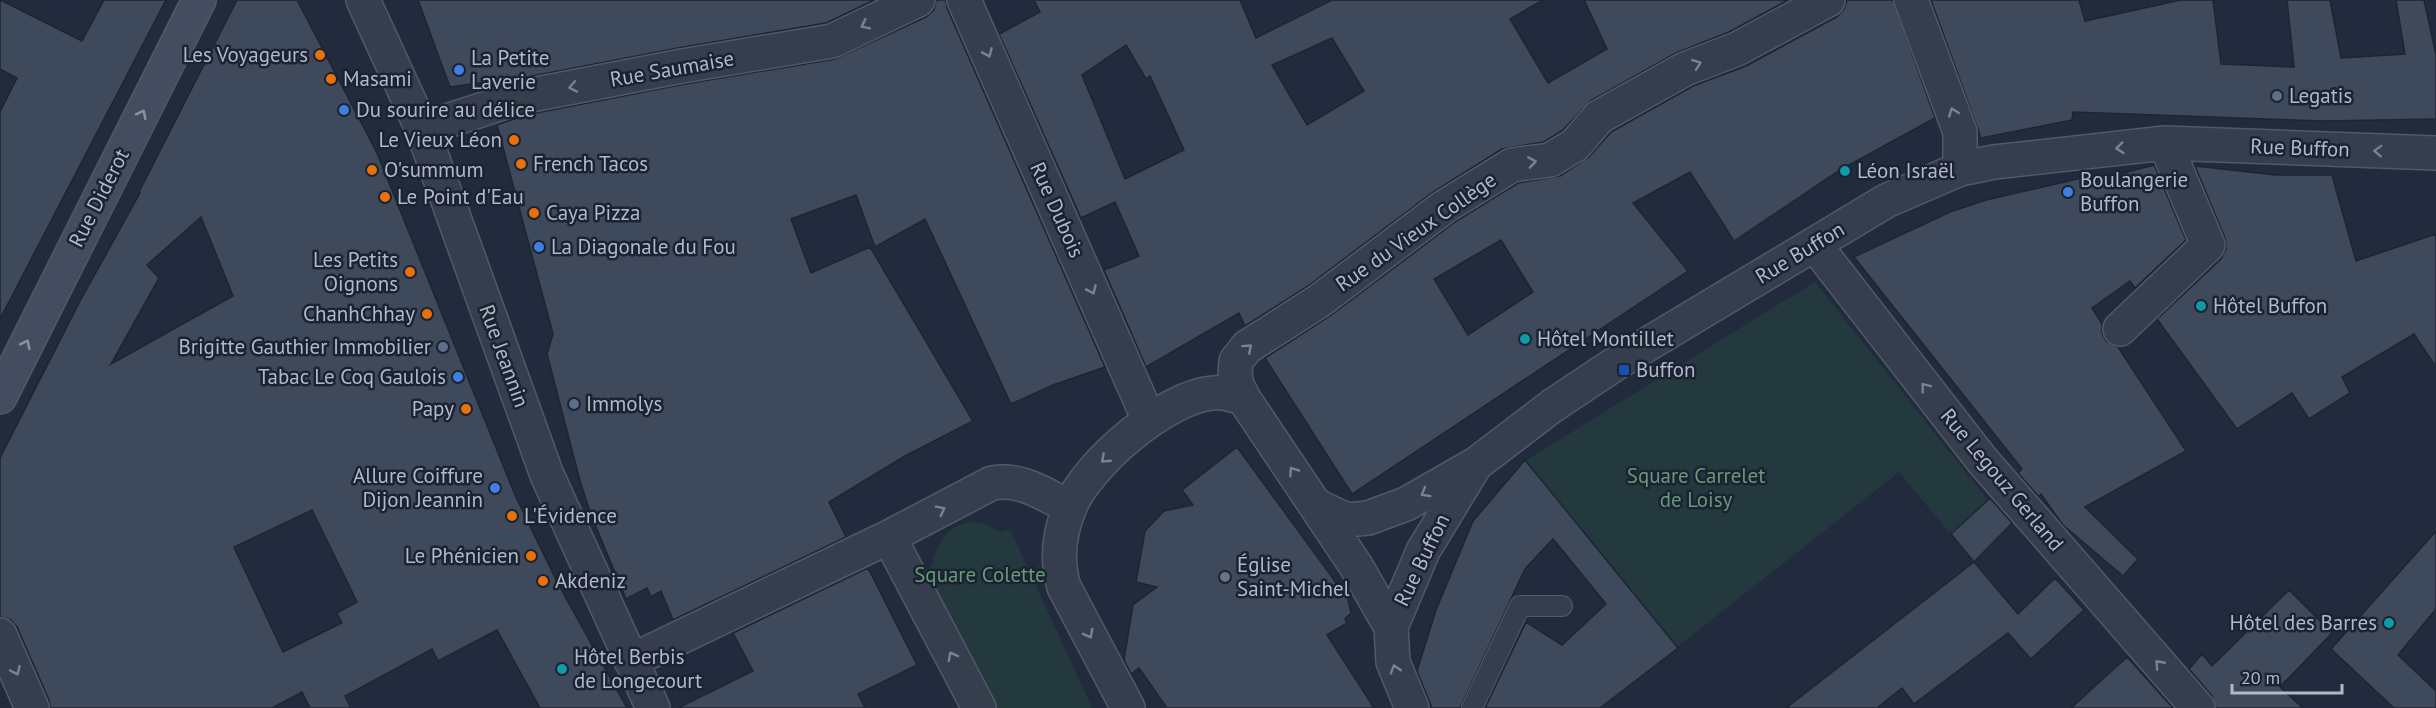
<svg xmlns="http://www.w3.org/2000/svg" width="2436" height="708" font-family="'PT Sans',sans-serif">
  <style>
    .green { fill: #24393e }
    .building { fill: #3e495c; stroke: #1d2534; stroke-width: 1.5; fill-rule: evenodd }
    .lines { fill: none; stroke-linecap: round; stroke-linejoin: round }
    .lane-casing { stroke: #515868; stroke-width: 22 }
    .street-casing { stroke: #515868; stroke-width: 36 }
    .secondary-casing { stroke: #515868; stroke-width: 36 }
    .lane { stroke: #363e4d; stroke-width: 20 }
    .street { stroke: #363e4d; stroke-width: 33 }
    .secondary { stroke: #444c60; stroke-width: 33 }
    .oneway { stroke: #7a8191 }
    .oneway2 { stroke: #8b92a4 }
    .food-dot { fill: #e8710a; stroke: #1b2332; stroke-width: 2 }
    .shop-dot { fill: #3f7fe0; stroke: #1b2332; stroke-width: 2 }
    .service-dot { fill: #5c6f8a; stroke: #1b2332; stroke-width: 2 }
    .culture-dot { fill: #0f9aa8; stroke: #1b2332; stroke-width: 2 }
    .transit-dot { fill: #1a4fb4; stroke: #1b2332; stroke-width: 2 }
    .worship-dot { fill: #6b7280; stroke: #1b2332; stroke-width: 2 }
    .labels { text-anchor: middle; stroke-width: 5; stroke-linejoin: round; paint-order: stroke }
    .poi-label { font-size: 21px; fill: #b1b8c8; stroke: #1b2332; text-anchor: start }
    .street-label { font-size: 21px; fill: #b1b8c8; stroke: #1b2332 }
    .park-label { font-size: 21px; fill: #679a77; stroke: #1b2332 }
  </style>
  <rect width="100%" height="100%" fill="#222b3d"/>
  <path class="green" d="M1815 282 2009 527 1974 562 1899 472 1677 647 1525 461Z
    M974 522 985 524 1000 532 1010 529 1092 708H995L925 570 931 568C937 544 946 524 974 522Z"/>
  <path class="building" d="M0 0 82 41 104 0H166L0 319V112L17 78 0 69Z
    M237 0H297L377 153 515 495 557 582 627 708H540L497 630 438 661 432 649 345 696 351 708H310L302 692 272 708H50L49 700 17 627 11 620 0 617V458L79 303 140 193 139 192ZM201 217 233 296 111 364 159 278 147 265ZM312 510 357 602 337 613 342 623 283 652 234 547Z
    M418 0H874L826 23 678 48 517 79 487 88 485 82 450 87Z
    M936 0H946L947 8 1105 367 1053 385 1011 404 925 219 875 247 856 195 791 219 811 273 870 247 973 421 905 456 829 502 846 537 673 620 661 591 651 597 647 588 626 599 591 515 580 481 547 354 553 334 497 125 526 115 685 84 835 59 926 17 934 10Z
    M1034 0H1240L1256 38 1332 0H1543L1510 19 1548 83 1607 49 1584 0H1788L1729 32 1676 53 1590 101 1563 130 1544 142 1502 149 1433 192 1308 286 1245 326 1239 313 1146 367 1104 270 1139 256 1115 202 1081 218 999 34 1040 12ZM1332 38 1364 91 1307 125 1272 65ZM1126 45 1146 79 1150 76 1184 150 1125 179 1082 75Z
    M1847 0H1893L1935 118 1840 170 1734 241 1690 172 1633 203 1688 271 1352 494 1265 358 1330 316 1455 222 1518 183 1560 176 1589 157 1611 132 1693 86 1746 66 1837 17 1844 9ZM1501 240 1533 292 1468 335 1434 279Z
    M1931 0H2079L2085 21 2181 0H2213L2221 64 2294 67 2287 0H2330L2341 58 2405 54 2396 0H2424L2436 55V119L2322 121 2073 112 2072 120 1981 138Z
    M2154 165 2186 240 2135 288 2130 281 2092 308 2102 324V333L2106 341 2118 347 2186 451 2085 507 2138 559 2123 576 2063 525 2041 494 2039 497 2018 473 2022 469 1854 257 1950 212 1986 200 2095 175 2098 180Z
    M2195 166 2276 175H2332L2356 261 2436 234V367L2414 334 2342 377 2350 393 2309 419 2292 393 2237 429 2157 319 2221 259 2226 249 2225 238Z
    M1237 447 1348 599 1351 613 1345 619 1347 623 1327 635 1374 708H1167L1139 668 1131 674 1124 660 1133 605 1157 587 1136 582 1145 531 1164 511 1193 505 1182 490Z
    M1525 460 1678 648 1600 708H1485L1526 622 1562 645 1606 604 1553 539 1525 569 1460 708H1432L1417 671 1436 610 1473 521Z
    M1990 498 2012 523 1974 562 1951 534Z
    M2436 531V609L2398 655 2436 691V708H2394L2331 649Z
    M1974 562 2018 614 2055 578 2084 610 2031 659 2008 633 1914 704 1902 688 1877 708H1786Z
    M868 568 917 665 858 694 865 708H678L753 671 733 633Z
    M2289 590 2332 633 2280 687 2303 708H2216L2212 696 2189 669 2202 654 2212 666Z
    M2127 657 2173 708H2071Z"/>
  <g class="lines">
    <defs>
      <path id="lane" d="M1472 708 1520 606H1562"/>
      <path id="street" d="M363 0 422 129 547 475 653 708
        M964 0 1149 420
        M1911 0 1960 132V169
        M422 129 521 97 682 66 832 41 918 0
        M1815 245 1982 460 2198 708
        M2120 329 2208 245 2165 143
        M1244 399 1237 385 1235 374 1236 361 1247 347 1319 301 1444 207 1512 165 1550 160 1575 145 1599 117 1685 69 1737 49 1828 0
        M1317 506 1347 520 1368 518 1406 504 1476 464 1552 406 1618 362 1886 201 1960 169 1994 162 2165 143 2436 153
        M889 537 979 708
        M1391 627 1423 551 1474 467
        M0 635 32 708
        M631 661 889 537 992 483C1022 478 1043 494 1070 507
        M1128 708 1064 587C1056 560 1059 533 1070 507 1087 464 1167 396 1213 393 1224 392 1234 395 1244 399L1356 566 1391 627 1393 662 1412 708"/>
      <path id="secondary" d="M0 397 199 0"/>
    </defs>
    <use href="#lane" class="lane-casing"/>
    <use href="#street" class="street-casing"/>
    <use href="#secondary" class="secondary-casing"/>
    <use href="#lane" class="lane"/>
    <use href="#street" class="street"/>
    <use href="#secondary" class="secondary"/>
  </g>
  <defs><path id="oneway-chevron" d="M-2-3.5L2.5 0L-2 3.5" fill="none" stroke-width="1.6" stroke-linecap="round" stroke-linejoin="round" transform="scale(1.5)"/></defs>
  <g class="oneway">
    <use href="#oneway-chevron" transform="translate(865 25) rotate(154)"/>
    <use href="#oneway-chevron" transform="translate(988 53) rotate(66)"/>
    <use href="#oneway-chevron" transform="translate(1697 64) rotate(-20)"/>
    <use href="#oneway-chevron" transform="translate(573 87) rotate(169)"/>
    <use href="#oneway-chevron" transform="translate(1953 112) rotate(-110)"/>
    <use href="#oneway-chevron" transform="translate(2120 148) rotate(174)"/>
    <use href="#oneway-chevron" transform="translate(2378 151) rotate(-178)"/>
    <use href="#oneway-chevron" transform="translate(1532 162) rotate(-9)"/>
    <use href="#oneway-chevron" transform="translate(1092 290) rotate(66)"/>
    <use href="#oneway-chevron" transform="translate(1248 348) rotate(-42)"/>
    <use href="#oneway-chevron" transform="translate(1925 387) rotate(-128)"/>
    <use href="#oneway-chevron" transform="translate(1105 459) rotate(137)"/>
    <use href="#oneway-chevron" transform="translate(1293 471) rotate(-124)"/>
    <use href="#oneway-chevron" transform="translate(1425 493) rotate(150)"/>
    <use href="#oneway-chevron" transform="translate(941 510) rotate(-27)"/>
    <use href="#oneway-chevron" transform="translate(1089 634) rotate(62)"/>
    <use href="#oneway-chevron" transform="translate(952 656) rotate(-118)"/>
    <use href="#oneway-chevron" transform="translate(2159 664) rotate(-132)"/>
    <use href="#oneway-chevron" transform="translate(1395 669) rotate(-107)"/>
    <use href="#oneway-chevron" transform="translate(16 671) rotate(66)"/>
  </g>
  <g class="oneway2">
    <use href="#oneway-chevron" transform="translate(142 114) rotate(-63)"/>
    <use href="#oneway-chevron" transform="translate(26 344) rotate(-63)"/>
  </g>
  <g class="food-dot">
    <circle cx="320" cy="55" r="6"/>
    <circle cx="331" cy="79" r="6"/>
    <circle cx="514" cy="140" r="6"/>
    <circle cx="521" cy="164" r="6"/>
    <circle cx="372" cy="170" r="6"/>
    <circle cx="385" cy="197" r="6"/>
    <circle cx="534" cy="213" r="6"/>
    <circle cx="410" cy="272" r="6"/>
    <circle cx="427" cy="314" r="6"/>
    <circle cx="466" cy="409" r="6"/>
    <circle cx="512" cy="516" r="6"/>
    <circle cx="531" cy="556" r="6"/>
    <circle cx="543" cy="581" r="6"/>
  </g>
  <g class="shop-dot">
    <circle cx="459" cy="70" r="6"/>
    <circle cx="344" cy="110" r="6"/>
    <circle cx="2068" cy="192" r="6"/>
    <circle cx="539" cy="247" r="6"/>
    <circle cx="458" cy="377" r="6"/>
    <circle cx="495" cy="488" r="6"/>
  </g>
  <g class="service-dot">
    <circle cx="2277" cy="96" r="6"/>
    <circle cx="443" cy="347" r="6"/>
    <circle cx="574" cy="404" r="6"/>
  </g>
  <g class="culture-dot">
    <circle cx="1845" cy="171" r="6"/>
    <circle cx="2201" cy="306" r="6"/>
    <circle cx="1525" cy="339" r="6"/>
    <circle cx="2389" cy="623" r="6"/>
    <circle cx="562" cy="669" r="6"/>
  </g>
  <rect class="transit-dot" x="1618" y="364" width="12" height="12" rx="3"/>
  <circle class="worship-dot" cx="1225" cy="577" r="6"/>
  <g class="labels">
    <g class="poi-label">
      <text x="308" y="62" text-anchor="end">Les Voyageurs</text>
      <text x="471" y="65">La Petite<tspan x="471" dy="24">Laverie</tspan></text>
      <text x="343" y="86">Masami</text>
      <text x="2289" y="103">Legatis</text>
      <text x="356" y="117">Du sourire au délice</text>
      <text x="502" y="147" text-anchor="end">Le Vieux Léon</text>
      <text x="533" y="171">French Tacos</text>
      <text x="384" y="177">O'summum</text>
      <text x="1857" y="178">Léon Israël</text>
      <text x="2080" y="187">Boulangerie<tspan x="2080" dy="24">Buffon</tspan></text>
      <text x="397" y="204">Le Point d'Eau</text>
      <text x="546" y="220">Caya Pizza</text>
      <text x="551" y="254">La Diagonale du Fou</text>
      <text x="398" y="267" text-anchor="end">Les Petits<tspan x="398" dy="24">Oignons</tspan></text>
      <text x="2213" y="313">Hôtel Buffon</text>
      <text x="415" y="321" text-anchor="end">ChanhChhay</text>
      <text x="1537" y="346">Hôtel Montillet</text>
      <text x="431" y="354" text-anchor="end">Brigitte Gauthier Immobilier</text>
      <text x="1636" y="377">Buffon</text>
      <text x="446" y="384" text-anchor="end">Tabac Le Coq Gaulois</text>
      <text x="586" y="411">Immolys</text>
      <text x="454" y="416" text-anchor="end">Papy</text>
      <text x="483" y="483" text-anchor="end">Allure Coiffure<tspan x="483" dy="24">Dijon Jeannin</tspan></text>
      <text x="524" y="523">L'Évidence</text>
      <text x="519" y="563" text-anchor="end">Le Phénicien</text>
      <text x="1237" y="572">Église<tspan x="1237" dy="24">Saint-Michel</tspan></text>
      <text x="555" y="588">Akdeniz</text>
      <text x="2377" y="630" text-anchor="end">Hôtel des Barres</text>
      <text x="574" y="664">Hôtel Berbis<tspan x="574" dy="24">de Longecourt</tspan></text>
    </g>
    <g class="street-label">
      <text transform="translate(672 69) rotate(-10)" y="7">Rue Saumaise</text>
      <text transform="translate(2300 148) rotate(2)" y="7">Rue Buffon</text>
      <text transform="translate(99 198) rotate(-63)" y="7">Rue Diderot</text>
      <text transform="translate(1057 210) rotate(66)" y="7">Rue Dubois</text>
      <text transform="translate(1416 232) rotate(-35)" y="7">Rue du Vieux Collège</text>
      <text transform="translate(1800 253) rotate(-31)" y="7">Rue Buffon</text>
      <text transform="translate(504 356) rotate(70)" y="7">Rue Jeannin</text>
      <text transform="translate(2002 480) rotate(50)" y="7">Rue Legouz Gerland</text>
      <text transform="translate(1422 560) rotate(-64)" y="7">Rue Buffon</text>
    </g>
    <g class="park-label">
      <text x="1696" y="483">Square Carrelet<tspan x="1696" dy="24">de Loisy</tspan></text>
      <text x="980" y="582">Square Colette</text>
    </g>
  </g>
  <path d="M2232 684v9h110v-9" fill="none" stroke="#b1b8c8" stroke-width="3"/>
  <text x="2241" y="684" font-size="18" fill="#b1b8c8" stroke="#1b2332" stroke-width="4.5" paint-order="stroke">20 m</text>
</svg>
